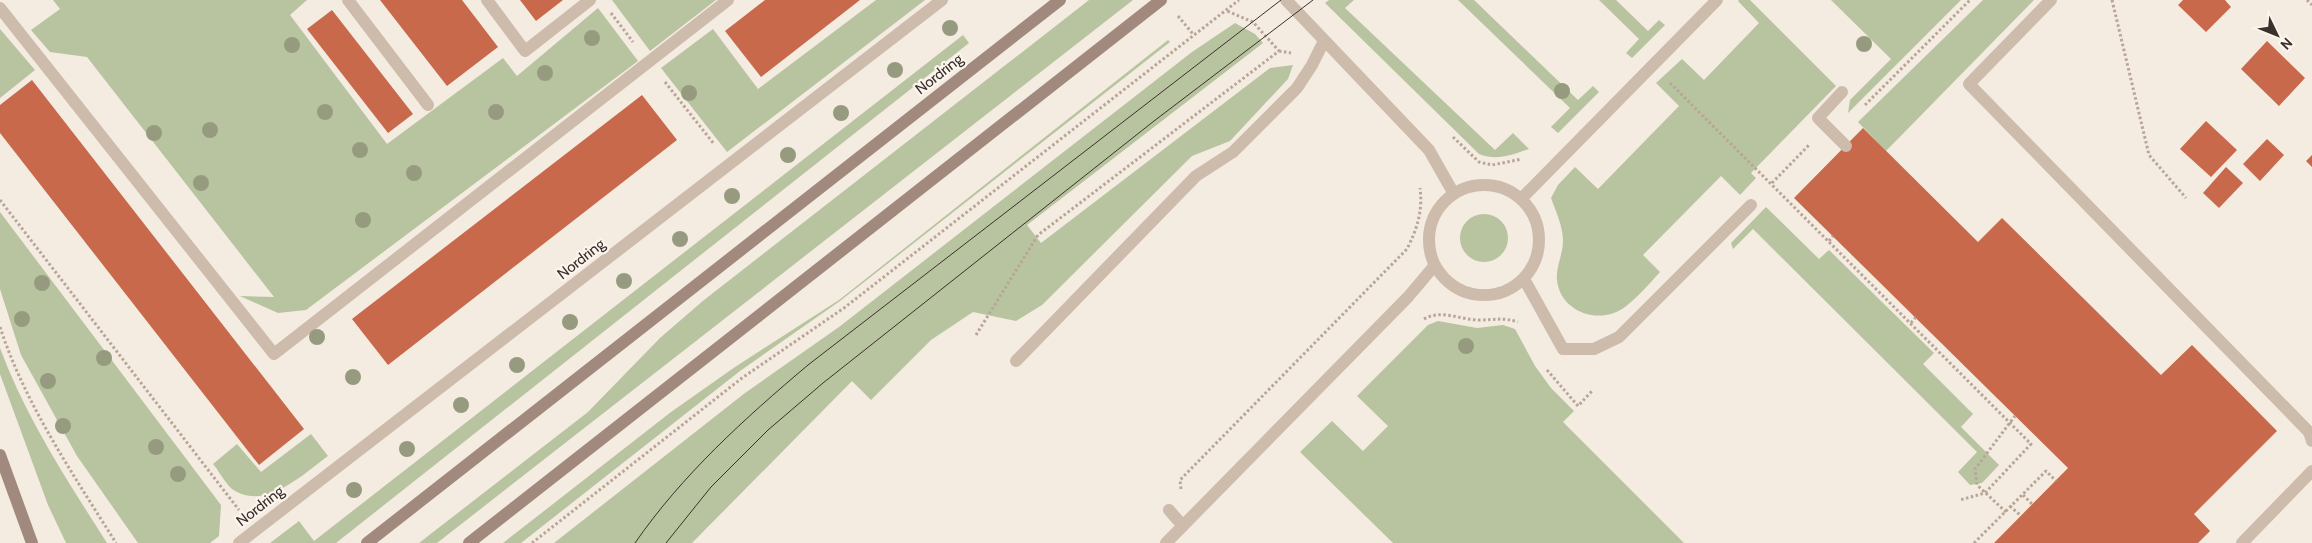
<svg xmlns="http://www.w3.org/2000/svg" width="2312" height="543" font-family="Cabin,sans-serif">
  <style>
    .green { fill: #b8c4a0 }
    .building { fill: #c8694b }
    .lines { fill: none; stroke-linecap: round; stroke-linejoin: round }
    .path { stroke: #b9a596; stroke-width: 3; stroke-dasharray: 2.5 2.5; stroke-linecap: butt }
    .lane { stroke: #cdbbac; stroke-width: 12 }
    .street { stroke: #cdbbac; stroke-width: 12 }
    .secondary { stroke: #a18a7d; stroke-width: 12 }
    .tram { stroke: #3b302b; stroke-width: 1 }
    .tree { fill: #969b7f }
    .labels { text-anchor: middle; stroke-width: 4.5; stroke-linejoin: round; paint-order: stroke }
    .street-label { font-size: 15px; fill: #3b302b; stroke: #fbf5ee }
  </style>
  <rect width="100%" height="100%" fill="#f4ebe1"/>
  <path class="green" d="M53 0H307L290 15 387 144 503 58 517 76 598 8 638 61 306 310 278 313 240 296 274 297 87 57 50 52 31 30 60 9Z
    M612 0H716L650 51Z
    M876 0H925L727 152 661 68 713 29 758 89Z
    M1089 0H1133L437 543H419L588 412 660 338 704 300Z
    M1329 0H1354L1345 8 1495 150 1513 133 1529 149C1511 155 1497 161 1479 154L1325 3Z
    M1458 0H1474L1578 100 1593 86 1599 92 1558 133 1551 127 1570 108Z
    M1599 0H1616L1648 31 1659 20 1665 25 1632 58 1626 53 1639 39Z
    M1739 0H1750L1836 86 1751 173 1756 178 1740 195 1721 176 1643 255 1660 272C1649 284 1638 297 1625 307 1600 326 1560 312 1557 280 1556 269 1560 261 1562 250 1566 232 1557 215 1551 198L1558 185 1575 167 1598 189 1679 106 1656 83 1682 59 1704 80 1759 23 1738 1Z
    M1831 0H1961L1848 113 1850 100 1891 59Z
    M1983 0H2034L1886 151 1858 122Z
    M1235 23 1255 34 1263 43 1027 225 1041 243 1270 68 1293 65 1288 79 1230 141 1192 156 1042 305 1016 321 973 312 931 340 871 400 852 381 692 543H554L745 393 839 327 1192 52Z
    M0 29 35 70 0 98Z
    M963 35 969 43 336 543H270L299 521 314 541Z
    M1168 40 1170 42 840 301 740 371 521 543H503L671 412 735 367 839 300Z
    M1766 207 1819 259 1829 250 1934 353 1923 364 1973 414 1961 427 1999 465 1982 483 1970 485 1958 472 1977 452 1753 229 1733 249 1731 243Z
    M0 212 221 505 219 536 210 543H138L77 456 21 355 0 289Z
    M1460 238a24 24 0 1 1 48 0a24 24 0 1 1-48 0Z
    M1438 321 1477 328 1503 325 1515 329 1535 366 1551 388 1574 411 1563 422 1684 543H1393L1300 452 1332 421 1363 451 1388 426 1357 396 1428 325Z
    M0 348C26 418 67 480 107 543H66L48 505 0 374Z
    M311 434 328 456C303 474 265 512 232 489 225 483 219 471 213 464L237 444 261 472Z"/>
  <path class="building" d="M380 0H462L498 47 447 86Z
    M520 0H563L536 21Z
    M765 0H860L761 77 725 31Z
    M2183 0H2225L2231 7 2206 32 2178 5Z
    M332 10 413 114 388 133 307 29Z
    M2267 41 2305 78 2279 106 2241 69Z
    M32 80 304 429 259 465 0 133V105Z
    M642 95 677 140 388 365 352 319Z
    M2206 121 2237 150 2211 177 2180 149Z
    M1863 128 1978 242 2002 218 2161 375 2192 345 2277 431 2194 514 2210 531 2198 543H1994L2068 468 1794 198Z
    M2267 139 2284 155 2260 181 2243 164Z
    M2312 155V167L2306 161Z
    M2226 167 2243 183 2219 208 2203 193Z"/>
  <g class="lines">
    <path class="path" d="M2112 0 2149 155 2186 198
      M2307 0 2312 5
      M611 13 633 42
      M1178 16 1193 34
      M1279 51 1291 53
      M665 82 714 144
      M1670 83 2031 444 1985 493 1960 500
      M1865 105 1970 0
      M1453 137 1479 162 1492 165 1522 159
      M1772 183 1809 145
      M0 200 239 510
      M1829 241 1833 236
      M1424 319C1441 309 1461 320 1479 320 1495 320 1502 317 1518 322
      M1911 323 1916 317
      M0 327C25 404 73 474 116 543
      M976 335 1038 235 1279 51 1253 22 1227 11
      M1547 370 1578 406 1592 391
      M1181 489 1180 480 1407 249C1417 229 1423 211 1420 188
      M2023 495 2032 504
      M2010 506 2021 516
      M2006 512 1977 485 1975 469 2015 416
      M532 543 742 378 844 308 1239 0
      M1974 543 2046 471 2056 481"/>
    <path class="lane" d="M348 0 428 105
      M487 0 525 51 590 0
      M1286 0 1429 150 1454 194
      M2051 0 1969 84 2309 432 2312 441
      M0 8 274 354 728 0
      M1842 92 1818 118 1846 146
      M1429 240a55 55 0 1 1 110 0a55 55 0 1 1-110 0Z
      M1521 199 1717 0
      M1524 279 1563 349H1594L1619 337 1751 205
      M1016 361 1196 176 1233 152 1297 88 1312 65 1324 41
      M1169 510 1183 526
      M1166 543 1408 297 1435 265
      M2242 543 2312 471"/>
    <path class="street" d="M239 543 942 0"/>
    <path class="secondary" d="M0 455 32 543
      M367 543 1060 0
      M469 543 1161 0"/>
    <path class="tram" d="M635 543C682 475 744 419 808 365L1281 0
      M666 543 711 487 768 430 823 383 1154 121 1313 0"/>
  </g>
  <g class="tree">
    <circle cx="950" cy="28" r="8"/>
    <circle cx="592" cy="38" r="8"/>
    <circle cx="1864" cy="44" r="8"/>
    <circle cx="292" cy="45" r="8"/>
    <circle cx="895" cy="70" r="8"/>
    <circle cx="545" cy="73" r="8"/>
    <circle cx="1562" cy="91" r="8"/>
    <circle cx="689" cy="93" r="8"/>
    <circle cx="325" cy="112" r="8"/>
    <circle cx="496" cy="112" r="8"/>
    <circle cx="841" cy="113" r="8"/>
    <circle cx="210" cy="130" r="8"/>
    <circle cx="154" cy="133" r="8"/>
    <circle cx="360" cy="150" r="8"/>
    <circle cx="788" cy="155" r="8"/>
    <circle cx="414" cy="173" r="8"/>
    <circle cx="201" cy="183" r="8"/>
    <circle cx="732" cy="196" r="8"/>
    <circle cx="363" cy="220" r="8"/>
    <circle cx="680" cy="239" r="8"/>
    <circle cx="624" cy="281" r="8"/>
    <circle cx="42" cy="283" r="8"/>
    <circle cx="22" cy="319" r="8"/>
    <circle cx="570" cy="322" r="8"/>
    <circle cx="317" cy="337" r="8"/>
    <circle cx="1466" cy="346" r="8"/>
    <circle cx="104" cy="358" r="8"/>
    <circle cx="517" cy="365" r="8"/>
    <circle cx="353" cy="377" r="8"/>
    <circle cx="48" cy="381" r="8"/>
    <circle cx="461" cy="405" r="8"/>
    <circle cx="63" cy="426" r="8"/>
    <circle cx="156" cy="447" r="8"/>
    <circle cx="407" cy="449" r="8"/>
    <circle cx="178" cy="474" r="8"/>
    <circle cx="354" cy="490" r="8"/>
  </g>
  <g class="labels">
    <g class="street-label">
      <text transform="translate(939 74) rotate(-38)" y="5">Nordring</text>
      <text transform="translate(581 259) rotate(-38)" y="5">Nordring</text>
      <text transform="translate(260 506) rotate(-38)" y="5">Nordring</text>
    </g>
  </g>
  <g transform="translate(2277 35) rotate(133)" stroke="#fbf5ee" stroke-width="4" paint-order="stroke">
  <path d="M0-4L9 19L0 12L-9 19Z" fill="#3b302b"/>
  <text y="-8" font-size="14" font-weight="bold" text-anchor="middle" fill="#3b302b">N</text>
  </g>
</svg>
